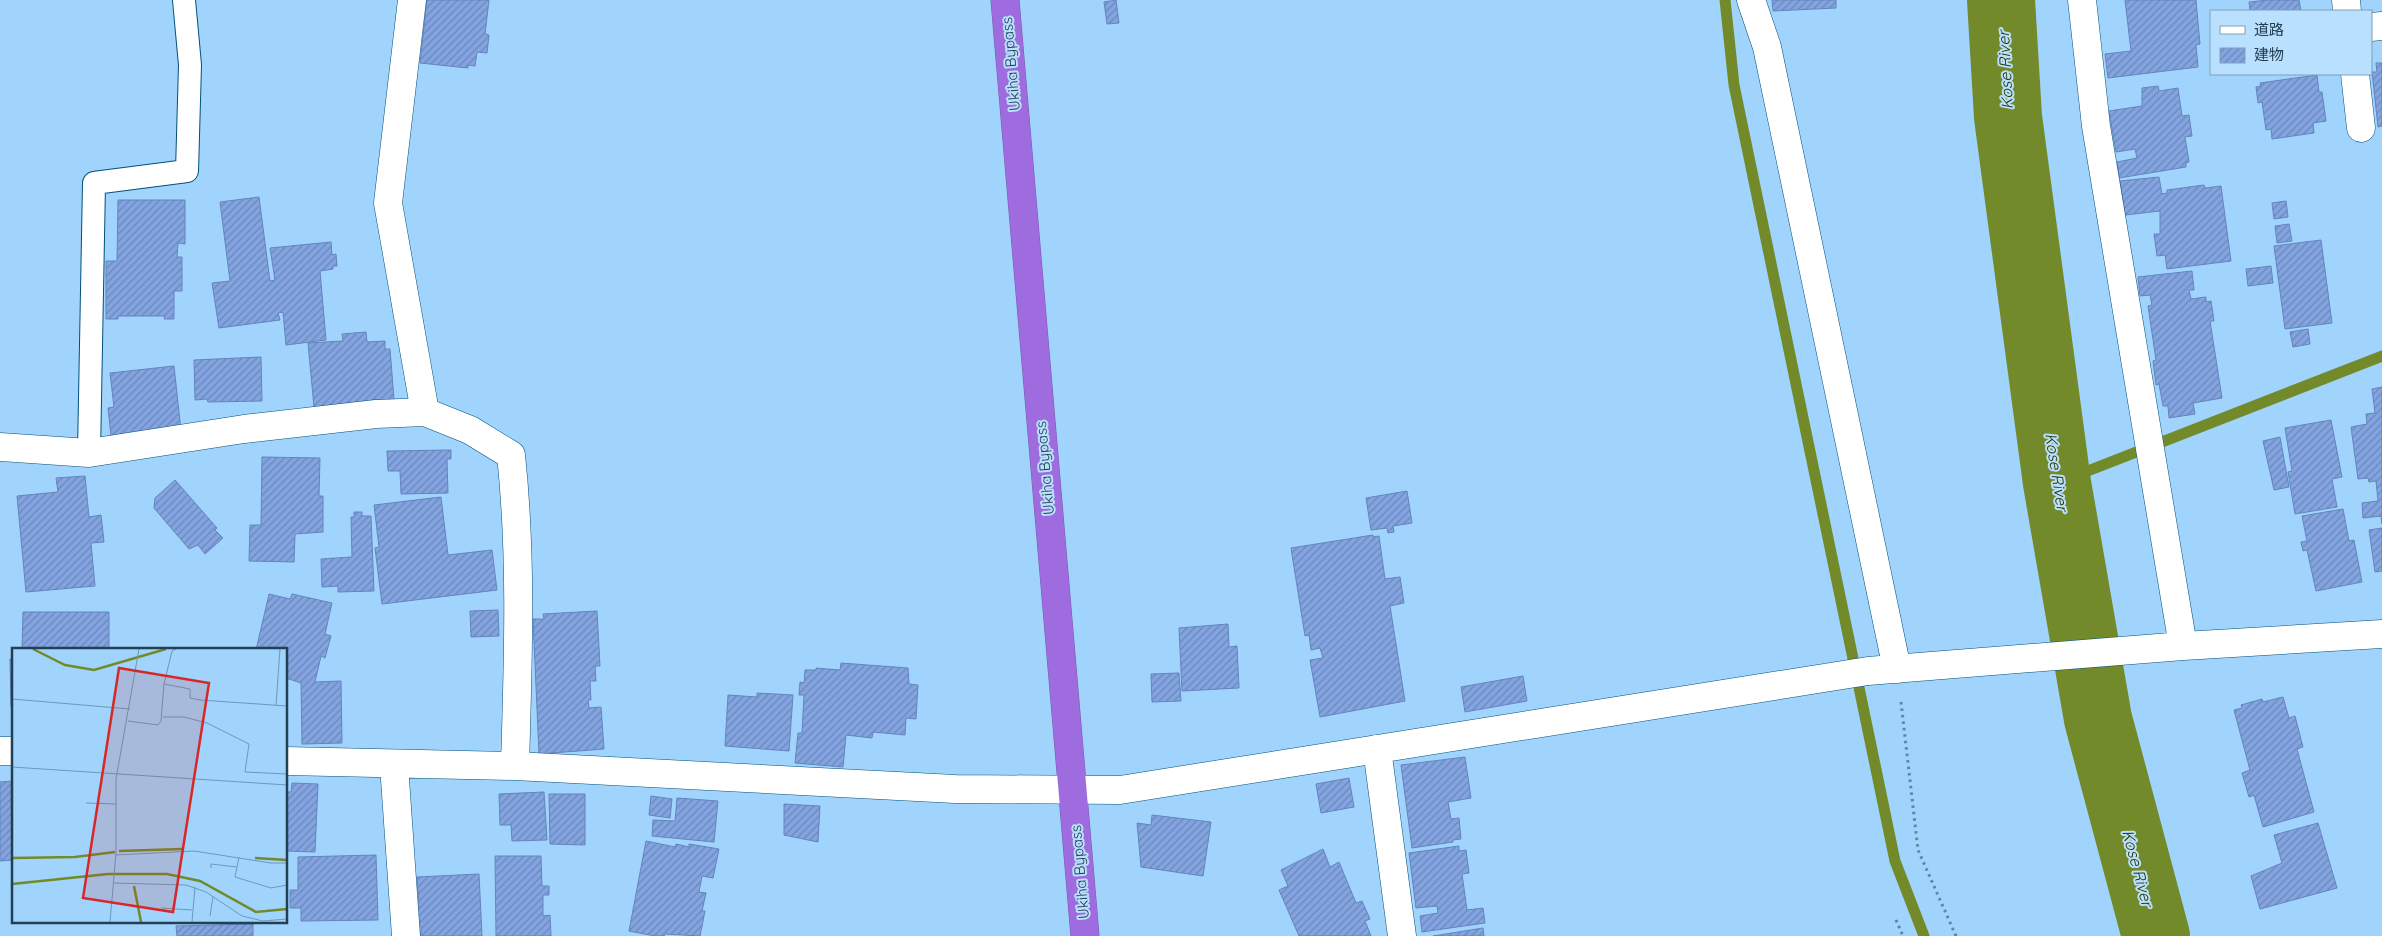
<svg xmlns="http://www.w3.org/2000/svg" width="2382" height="936" font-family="Quicksand,'Noto Sans JP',sans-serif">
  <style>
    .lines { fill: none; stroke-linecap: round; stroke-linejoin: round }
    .stream { stroke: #738a2b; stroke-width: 11 }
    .river { stroke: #738a2b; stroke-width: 68 }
    .building { fill: url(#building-hatch); stroke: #6384be }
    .lane-casing { stroke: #02507b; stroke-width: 24 }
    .street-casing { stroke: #02507b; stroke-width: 29 }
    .highway-casing { stroke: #745caf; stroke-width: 29 }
    .path { stroke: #5e85a2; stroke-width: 3; stroke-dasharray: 2.5 4; stroke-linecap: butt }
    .lane { stroke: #fff; stroke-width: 22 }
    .street { stroke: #fff; stroke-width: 28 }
    .highway { stroke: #9f6ce0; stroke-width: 28 }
    .labels { text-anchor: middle; stroke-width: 4; stroke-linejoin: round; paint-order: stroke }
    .street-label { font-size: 15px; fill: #233f53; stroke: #b9e0fe }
    .water-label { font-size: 16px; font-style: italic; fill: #2b3602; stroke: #b9e0fe }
    .inset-river { fill: none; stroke: #738a2b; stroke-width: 2.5 }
    .inset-road { fill: none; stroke: #6e98b8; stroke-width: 1 }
    .view { fill: #d62828; fill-opacity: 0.15; stroke: #d62828; stroke-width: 2.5 }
    .inset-edge { fill: none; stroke: #233f53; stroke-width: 2.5 }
  </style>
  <defs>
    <pattern id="building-hatch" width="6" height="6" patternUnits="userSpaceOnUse" patternTransform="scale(1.25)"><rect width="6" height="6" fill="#83a4e1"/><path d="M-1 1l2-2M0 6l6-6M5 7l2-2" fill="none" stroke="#6b87b9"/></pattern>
  </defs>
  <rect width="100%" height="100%" fill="#a0d4fc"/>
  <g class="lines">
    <path class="stream" d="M1725 0 1734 85 1895 861 1924 936
      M2057 483 2382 356"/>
    <path class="river" d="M2001 0 2008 117 2057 483 2098 719 2156 936"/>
  </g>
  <path class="building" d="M427 0H489L485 34 489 35 487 53 477 52 475 66 468 65V68L420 63Z
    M1116 0 1119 23 1107 24 1104 2Z
    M1772 0H1836V8L1773 11Z
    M2125 0H2196L2200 44 2196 45 2198 67 2108 78 2105 54 2131 51Z
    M2268 0H2299L2301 11H2250L2249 2Z
    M2376 63H2382V126L2378 127 2372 72H2377Z
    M2317 75 2319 92H2322L2326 121 2313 123 2314 133 2272 139 2271 129 2266 130 2262 102 2258 103 2256 87 2261 86 2260 83Z
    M2158 86 2159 91 2178 88 2182 116 2189 115 2192 136 2185 137 2189 162 2186 163V167L2119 178 2117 162 2137 158 2135 149 2116 152 2109 111 2142 106V88Z
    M2159 177 2162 194 2167 193V190L2204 185 2205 188 2221 186 2231 261 2167 269 2165 255 2157 256 2154 234H2160V211L2125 215 2120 181Z
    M259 197 270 281 275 280 270 248 331 242 332 255 336 254 337 266H333V269L320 271 326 340 286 345 283 312 278 313 280 320 219 328 212 283 230 281 220 202Z
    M118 200H185V244L178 243 177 257H182V291H174V319H164L165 316H118V319H106V261H117Z
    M2286 201 2288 217 2274 219 2272 203Z
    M2289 224 2292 241 2277 243 2275 226Z
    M2321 240 2332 323 2285 329 2274 246Z
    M2271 266 2273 283 2248 286 2246 269Z
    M2192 271 2194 290H2189L2191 299 2206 297V302L2211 301 2214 321H2210L2222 398 2193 403 2195 414 2169 418 2168 406H2163L2159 384 2156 385 2153 361 2156 360 2148 306 2152 305 2150 295 2140 296 2138 277Z
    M2308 329 2310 344 2293 347 2290 332Z
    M366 332 367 342 385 341V349H390L395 412 315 418 308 343 343 341 342 334Z
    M261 357 262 401 208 402 207 399 195 400 194 360Z
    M174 366 182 440 112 445 108 408 114 407 110 373Z
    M2382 387V524L2381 516 2363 518 2362 503 2378 501 2376 481 2369 482 2368 478 2358 479 2351 427 2367 424 2366 414 2375 413 2372 389Z
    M2331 420 2342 477 2332 479 2337 507 2295 514 2288 472 2292 471 2285 428Z
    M2280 437 2289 487 2274 490 2263 441Z
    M451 450V459H447L448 493 401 494 400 471H388L387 451Z
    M262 457 320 458 319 496H323V532L295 534 294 562 249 561 250 525H261Z
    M85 476 89 517 101 515 104 542 91 543 95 586 26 592 17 496 58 492 56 478Z
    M175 480 217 528 215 530 223 538 205 554 198 545 189 549 154 508 155 498Z
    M1407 491 1412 523 1393 526 1394 532 1388 533 1387 528 1371 530 1366 498Z
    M441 497 448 555 492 550 497 590 382 604 375 548 379 547 374 505Z
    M2343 509 2349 541 2354 540 2362 582 2316 591 2307 550 2303 551 2301 542 2307 541 2302 516Z
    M354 512H362V516H371L374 591 338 592V586L322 587 321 559 352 557 351 517H354Z
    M2382 528V571L2375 572 2369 530Z
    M1373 535V537L1379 536 1385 579 1400 577 1404 603 1390 606 1405 701 1320 717 1310 660 1323 658 1320 648 1311 650 1309 635 1305 636 1291 548Z
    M269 594 290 599 292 594 332 603 325 634 331 636 325 658 321 656 315 682 341 681 342 743 302 744 301 683 286 678V650H256Z
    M498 610 499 636 471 637 470 611Z
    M597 611 600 666H595L596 681H590L591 700H588L589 708 601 707 604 749 539 754 533 619H544L543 614Z
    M23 612H109V650H22Z
    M1228 624 1229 647 1237 646 1239 688 1182 691 1179 628Z
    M10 659H14V707H11Z
    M841 663 908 668 909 684 918 685 916 719 906 718 905 735 873 732 872 738 846 735 843 767 795 763 798 733H802L804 695H799L800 682 804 683 805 670H816V668L840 670Z
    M1179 673 1181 701 1152 702 1151 674Z
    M1523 676 1527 701 1465 712 1461 687Z
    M757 693 793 695 789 751 725 746 728 695 757 697Z
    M2283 697 2289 718 2295 716 2303 747 2297 749 2314 812 2263 827 2254 795 2249 797 2242 773 2250 770 2234 710 2242 708 2241 705 2262 699 2263 702Z
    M1465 757 1471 798 1448 802 1451 819 1459 818 1461 839 1453 840V842L1412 848 1401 765Z
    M1349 778 1354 807 1321 813 1316 784Z
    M14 781V860L0 861V782Z
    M292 783 318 784 315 852 286 851V792H291Z
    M544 792 547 840 512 841 511 825H500L499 794Z
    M549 794H585V845L550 844Z
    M651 796 672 799 670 818 649 815Z
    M677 798 718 801 714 842 652 836 653 820 675 821Z
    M784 804 820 806 818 842 784 835Z
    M1152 815 1211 822 1203 876 1141 867 1137 823 1151 825Z
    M2318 823 2337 888 2260 909 2251 876 2282 863 2274 835Z
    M646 841 675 847 676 844 689 847V844L719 849 713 878 702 876 699 892 706 893 702 911H705L700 936 665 934 664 936H655L629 931Z
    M1459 846V851L1466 850 1469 873 1462 874 1467 910 1483 908 1485 923 1422 932 1420 916 1438 913 1437 906 1416 908 1409 853Z
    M1323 849 1330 867 1339 862 1356 903 1362 901 1370 919 1365 921 1371 936H1299L1279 890 1288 886 1281 870Z
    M376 855 378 920 301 921V908H290V890H298V857Z
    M495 856H541L542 886H549V895H543V916L550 915 551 936H496Z
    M479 874 482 936H414L413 933H421V926H411L410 904 419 903 417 877Z
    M253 924V936H177L176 926Z
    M1483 928 1484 936H1433Z"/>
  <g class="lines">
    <defs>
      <path id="lane" d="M89 453 94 183 187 171 190 65 184 0"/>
      <path id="street" d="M412 0 388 203 425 412
        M1751 0 1767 47 1897 669
        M2082 0 2096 126 2183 646
        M2346 0 2347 11
        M2371 27 2382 26
        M2355 74 2361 128
        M0 447 89 453 244 429 376 414 425 412 470 430 511 455C522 558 518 662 515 766
        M1377 749 1402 936
        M0 751H14
        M286 761 515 766 955 789 1120 790 1868 671 2183 646 2382 634
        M394 765 406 936"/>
      <path id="highway" d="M1005 0 1085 936"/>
    </defs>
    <use href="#lane" class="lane-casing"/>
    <use href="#street" class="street-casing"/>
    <use href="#highway" class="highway-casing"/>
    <path class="path" d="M1901 702 1918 850 1956 936
      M1896 920 1903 936"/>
    <use href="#lane" class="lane"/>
    <use href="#street" class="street"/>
    <use href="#highway" class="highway"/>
  </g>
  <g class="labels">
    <g class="street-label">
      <text transform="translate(1011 64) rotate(-95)" y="5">Ukiha Bypass</text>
      <text transform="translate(1045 468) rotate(-95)" y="5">Ukiha Bypass</text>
      <text transform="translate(1080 872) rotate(-95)" y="5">Ukiha Bypass</text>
    </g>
    <g class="water-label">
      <text transform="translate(2005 70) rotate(-93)" y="6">Kose River</text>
      <text transform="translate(2057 472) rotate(81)" y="6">Kose River</text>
      <text transform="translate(2138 868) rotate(75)" y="6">Kose River</text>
    </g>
  </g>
  <g transform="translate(12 648)">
    <rect width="275" height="275" fill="#a0d4fc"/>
    <path class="inset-river" d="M21 1 53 17 82 22 154 1M107 203 170 201M0 210 63 209 103 204M243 210 275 212M0 236 96 226H155L188 233 244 264 275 261M122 238 129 274"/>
    <path class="inset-road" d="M152 36 178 41V50L188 52 275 58M0 51 118 61M264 57 268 1M151 69H172L195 75 237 96 233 124 275 126M116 73 146 77 149 73 152 36 160 3 164 1M0 119 275 137M74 155 104 156M104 207 182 203 259 215H275M227 209 223 229 259 240 275 237M199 220V216L225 219M102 235 174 237 194 244 230 268 251 273 275 271M149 260 180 262M198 268 201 249M98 274 104 205V131L127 1M180 274 183 239"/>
    <path class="view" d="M107 20 197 35 161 264 71 250Z"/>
    <rect width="275" height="275" class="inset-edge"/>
  </g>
  <rect x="2210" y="10" width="162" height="65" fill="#b9e0fe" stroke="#7da0ba"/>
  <rect x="2220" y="26" width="25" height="8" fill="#ffffff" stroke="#7da0ba"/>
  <text x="2254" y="35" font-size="15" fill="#233f53">道路</text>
  <rect x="2220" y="48" width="25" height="15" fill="url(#building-hatch)" stroke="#7da0ba"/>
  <text x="2254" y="60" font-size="15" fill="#233f53">建物</text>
</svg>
